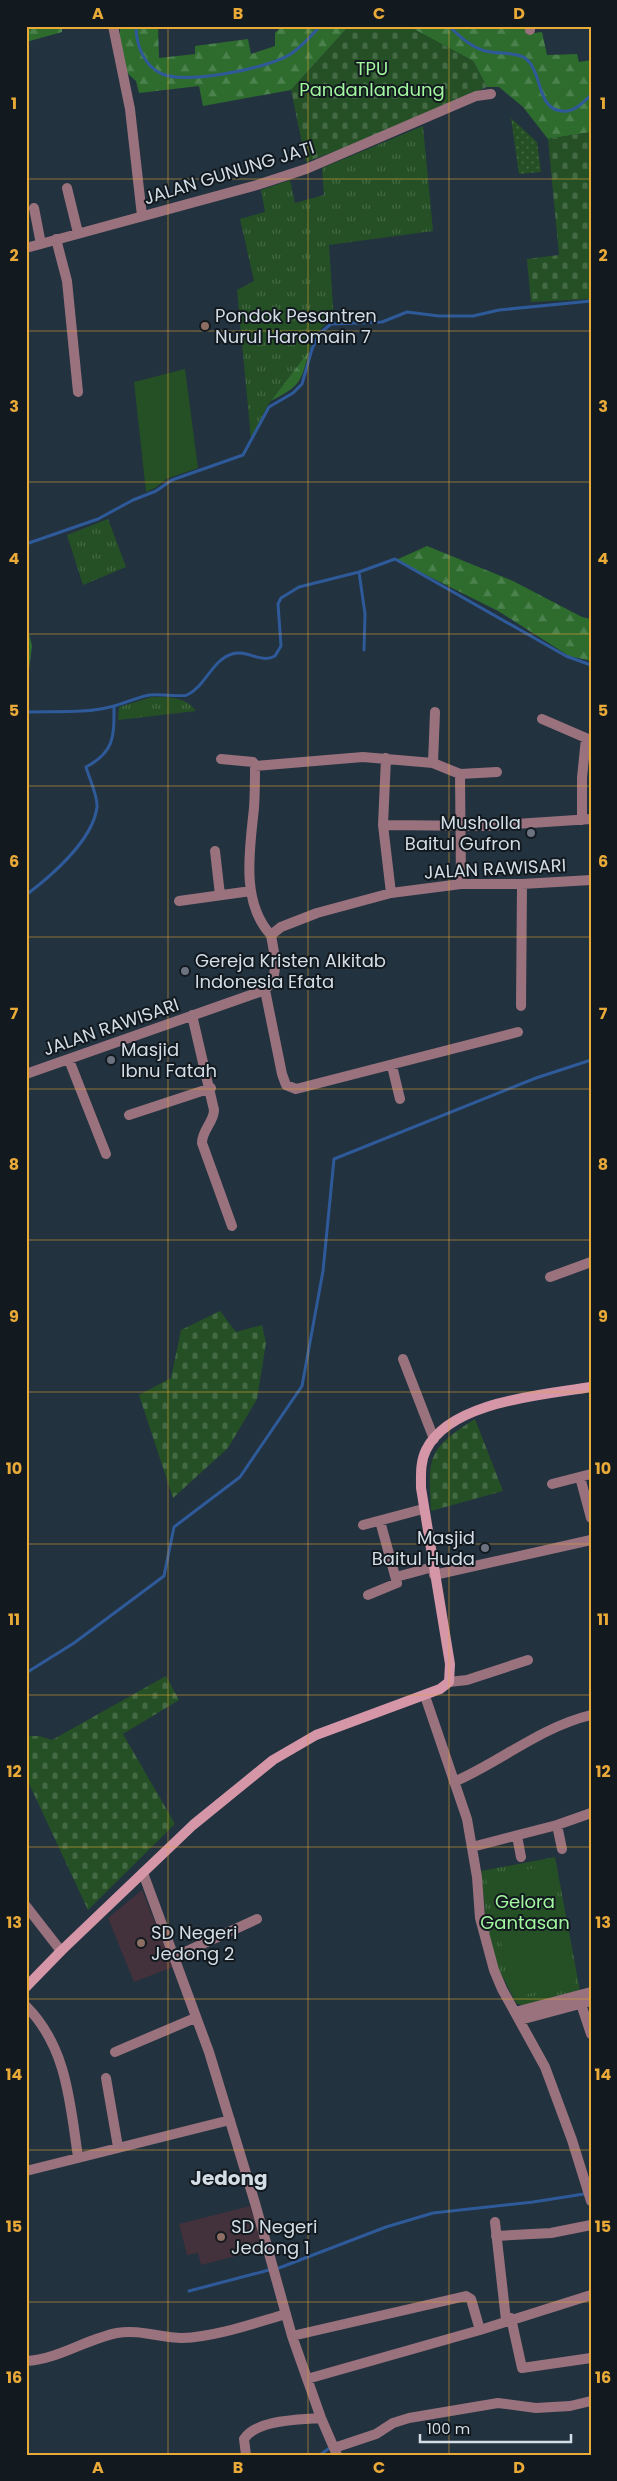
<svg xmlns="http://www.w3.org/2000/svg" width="617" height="2481" font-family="Poppins,sans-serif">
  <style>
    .education { fill: #43313b }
    .grass { fill: url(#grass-tufts) }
    .forest { fill: url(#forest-firs) }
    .cemetery { fill: url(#cemetery-stones) }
    .garden { fill: url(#garden-dots) }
    .pitch { fill: #255025 }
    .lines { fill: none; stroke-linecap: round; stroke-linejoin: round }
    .stream { stroke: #2f5a9a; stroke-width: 3 }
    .street { stroke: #99727d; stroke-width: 10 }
    .secondary { stroke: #d596a8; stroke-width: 10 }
    .grid { fill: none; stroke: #eaaa38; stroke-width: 1; stroke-opacity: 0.55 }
    .education-dot { fill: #8d6e63; stroke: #12191f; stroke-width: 2 }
    .worship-dot { fill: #6b7280; stroke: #12191f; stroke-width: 2 }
    .labels { text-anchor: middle; stroke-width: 4; stroke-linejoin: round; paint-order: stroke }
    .park-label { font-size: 18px; fill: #a2f79f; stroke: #12191f }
    .street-label { font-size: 18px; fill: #d3dde6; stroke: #12191f }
    .poi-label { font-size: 18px; fill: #d3dde6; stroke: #12191f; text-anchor: start }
    .quarter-label { font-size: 20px; font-weight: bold; fill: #d3dde6; stroke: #12191f }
    .neatline { fill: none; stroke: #eaaa38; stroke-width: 2 }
    .grid-label { font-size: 16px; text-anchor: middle; font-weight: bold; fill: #eaaa38 }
  </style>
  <defs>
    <pattern id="grass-tufts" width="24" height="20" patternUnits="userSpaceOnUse" patternTransform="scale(1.25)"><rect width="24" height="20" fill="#255025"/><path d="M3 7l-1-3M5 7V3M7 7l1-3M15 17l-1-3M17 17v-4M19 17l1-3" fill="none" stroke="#446945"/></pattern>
    <pattern id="forest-firs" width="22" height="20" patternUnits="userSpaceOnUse" patternTransform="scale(1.25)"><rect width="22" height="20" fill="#2e6c2e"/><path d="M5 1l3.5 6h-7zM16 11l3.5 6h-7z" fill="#4b814c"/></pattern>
    <pattern id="cemetery-stones" width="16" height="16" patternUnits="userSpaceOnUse" patternTransform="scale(1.25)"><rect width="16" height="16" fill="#255025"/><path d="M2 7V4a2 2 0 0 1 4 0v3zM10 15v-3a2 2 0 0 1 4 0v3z" fill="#446945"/></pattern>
    <pattern id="garden-dots" width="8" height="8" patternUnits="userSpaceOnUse" patternTransform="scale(1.25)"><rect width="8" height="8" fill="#255025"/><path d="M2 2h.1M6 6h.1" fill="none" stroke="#446945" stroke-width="1.8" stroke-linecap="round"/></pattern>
  </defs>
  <rect width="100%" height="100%" fill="#22323f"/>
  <path class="education" d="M142 1890 173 1967 134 1982 108 1918Z
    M250 2206 263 2249 201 2265 198 2253 187 2255 179 2224Z"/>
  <path class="grass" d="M423 126 433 231 329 245 334 322 325 324 315 336 309 351 268 405 251 439 237 290 254 281 240 219 265 212 261 190 290 180 295 203 324 195 322 168Z
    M108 519 126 567 83 585 67 535Z
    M152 697C169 697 185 696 196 711L118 720 119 707Z
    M555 1857 580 1991 524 2006 516 2003 496 1964 486 1922 481 1871Z"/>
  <path class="forest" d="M26 26H62V32L26 42Z
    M116 26H158L159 58 195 54V46L248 39 251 54 275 46V33L282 26H349L291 90 203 106 199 86 139 93 136 81 126 72 120 40V27Z
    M408 26H525L526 34 542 32 547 55 577 54 579 62 591 60V132L548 139 523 107 499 87H487L473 61Z
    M309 351C301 383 300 386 271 401Z
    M427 546 513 581 582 617 591 619V661L569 656 498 611 396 560Z
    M26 620 32 646 28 677H26Z"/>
  <path class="cemetery" d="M349 26H408L473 61 487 87 365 140 306 162 291 90Z
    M591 132V299L531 302 527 259 559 255 548 139Z
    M220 1311 236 1332 262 1325 266 1343 257 1399 228 1448 173 1498 139 1395 171 1378 181 1330Z
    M475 1419 503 1491 431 1511C428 1457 427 1449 475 1419Z
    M166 1676 179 1700 123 1734 175 1824 88 1910 26 1777V1738L29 1736H39L52 1740Z"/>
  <path class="garden" d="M511 118 537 142 541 172 519 174Z"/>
  <path class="pitch" d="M185 369 198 468 166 479 155 488 146 492 134 382Z
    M551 1864 576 1983 514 1997 486 1879Z"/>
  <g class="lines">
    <path class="stream" d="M136 26C136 45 144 66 162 74 188 84 265 69 289 55 301 48 311 36 320 26
      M449 26C461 38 474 50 491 52 502 54 515 52 525 58 543 71 536 109 562 111 573 113 583 103 591 95
      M26 544 98 519 133 500 156 491 172 480 243 455 269 407 293 393 302 384 312 349 319 334 331 324 382 322 407 312 439 316H473L499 310 591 301
      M359 572 365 614 364 650
      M26 712C54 711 86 714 114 706 126 703 137 697 150 695 158 694 184 697 187 695 205 687 212 660 232 654 247 649 260 664 275 656L281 646 278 604 281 598 299 587 359 572 395 559 566 656 591 665
      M26 895C51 876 93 840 97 807 98 796 89 778 86 767 115 752 114 736 114 706
      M26 1673 74 1643 164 1576 174 1527 240 1477 302 1386 323 1271 334 1159 536 1078 591 1060
      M279 2268 386 2227 433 2213 533 2202 584 2194
      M189 2291 269 2270
      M320 2455 328 2449"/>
    <path class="street" d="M113 26 130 109 142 216
      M530 26V30
      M67 188 78 233
      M34 208 41 244
      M56 239 67 281 78 392
      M26 248 257 185 306 169 476 96 491 94
      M542 719 586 738 582 778V820
      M386 758 383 825 391 893
      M221 759 253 762 255 766 363 757 433 763 460 774 497 772
      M433 763 435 712
      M255 766C255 780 255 794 254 808 250 848 240 902 271 935
      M460 774 461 884
      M383 825 486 826 591 819
      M215 851 220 895
      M179 901 251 891
      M265 990 282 1074 286 1085 296 1089 518 1032
      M521 1006 522 884
      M192 1015 214 1110C214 1122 202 1130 202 1143L232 1226
      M69 1060 106 1154
      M392 1066 400 1099
      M26 1074 265 990C281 975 274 954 271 935L281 927 317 913 391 893 461 884H522L591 880
      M129 1115 211 1088
      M550 1277 591 1262
      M403 1359 434 1439
      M580 1477 591 1518
      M552 1484 591 1474
      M363 1525 423 1509
      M434 1575 591 1540
      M396 1577 433 1567
      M368 1595 397 1583 380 1521
      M449 1682 467 1680 528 1660
      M425 1696 467 1819 477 1877 480 1918 494 1970 502 1989 545 2067 572 2140 591 2201
      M454 1782C500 1762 541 1727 591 1715
      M557 1825 562 1849
      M517 1836 521 1857
      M472 1847 557 1825 591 1813
      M143 1873 209 2052 255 2203 292 2336 321 2418 337 2455
      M26 1906 61 1951
      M174 1957 257 1919
      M581 2004 591 2034
      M26 2006C67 2047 70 2103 78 2157
      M515 2012 591 1992
      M520 2020 591 2001
      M115 2052 195 2018
      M106 2078 118 2147
      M26 2171 230 2120
      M495 2222 506 2320
      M496 2236 551 2233 591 2225
      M511 2318 522 2368 591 2358
      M292 2336 466 2296 471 2299 480 2330
      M26 2361C59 2359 86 2339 117 2333 139 2329 161 2338 182 2338 215 2337 255 2323 286 2314
      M307 2379 480 2330 591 2295
      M334 2448 376 2434 393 2423 409 2418 498 2403 536 2408 570 2406 591 2401
      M246 2455 244 2439C257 2419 300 2420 321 2418"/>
    <path class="secondary" d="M26 1987 61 1951 193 1825 273 1760 316 1735 440 1689 449 1682 450 1664 421 1488C421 1476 420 1462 426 1450 450 1401 543 1395 591 1387"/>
  </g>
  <path class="grid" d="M168 26V2455M308 26V2455M449 26V2455M26 179H591M26 331H591M26 482H591M26 634H591M26 786H591M26 937H591M26 1089H591M26 1240H591M26 1392H591M26 1544H591M26 1695H591M26 1847H591M26 1999H591M26 2150H591M26 2302H591"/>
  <g class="education-dot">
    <circle cx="205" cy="326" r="5"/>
    <circle cx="141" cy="1943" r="5"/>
    <circle cx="221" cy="2237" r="5"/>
  </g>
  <g class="worship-dot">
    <circle cx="531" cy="833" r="5"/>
    <circle cx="185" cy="971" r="5"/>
    <circle cx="111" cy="1060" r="5"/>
    <circle cx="485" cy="1548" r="5"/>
  </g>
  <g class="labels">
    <g class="park-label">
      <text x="372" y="75">TPU<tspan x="372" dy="21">Pandanlandung</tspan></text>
      <text x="525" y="1908">Gelora<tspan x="525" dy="21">Gantasan</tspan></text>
    </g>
    <g class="street-label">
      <text transform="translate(229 173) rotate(-17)" y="6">JALAN GUNUNG JATI</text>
      <text transform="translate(495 869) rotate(-3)" y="6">JALAN RAWISARI</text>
      <text transform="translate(111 1027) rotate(-19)" y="6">JALAN RAWISARI</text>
    </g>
    <g class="poi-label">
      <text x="215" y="322">Pondok Pesantren<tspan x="215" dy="21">Nurul Haromain 7</tspan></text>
      <text x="521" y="829" text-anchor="end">Musholla<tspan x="521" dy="21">Baitul Gufron</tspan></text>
      <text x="195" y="967">Gereja Kristen Alkitab<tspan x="195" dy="21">Indonesia Efata</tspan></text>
      <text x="121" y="1056">Masjid<tspan x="121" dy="21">Ibnu Fatah</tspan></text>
      <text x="475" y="1544" text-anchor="end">Masjid<tspan x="475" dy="21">Baitul Huda</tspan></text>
      <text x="151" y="1939">SD Negeri<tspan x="151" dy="21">Jedong 2</tspan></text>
      <text x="231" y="2233">SD Negeri<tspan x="231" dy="21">Jedong 1</tspan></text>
    </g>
    <g class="quarter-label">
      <text x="229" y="2185">Jedong</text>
    </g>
  </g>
  <rect width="617" height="2481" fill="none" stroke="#12191f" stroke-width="55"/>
  <path d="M420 2434v8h151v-8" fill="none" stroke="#d3dde6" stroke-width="2.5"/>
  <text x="427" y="2434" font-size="15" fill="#d3dde6" stroke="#12191f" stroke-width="4" paint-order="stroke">100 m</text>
  <rect x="28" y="28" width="562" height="2426" class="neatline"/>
  <g class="grid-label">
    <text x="98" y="19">A</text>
    <text x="238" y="19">B</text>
    <text x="379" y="19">C</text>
    <text x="519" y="19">D</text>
    <text x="14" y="109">1</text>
    <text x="603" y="109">1</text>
    <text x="14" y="261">2</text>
    <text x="603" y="261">2</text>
    <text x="14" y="412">3</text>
    <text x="603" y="412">3</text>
    <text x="14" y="564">4</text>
    <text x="603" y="564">4</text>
    <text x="14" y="716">5</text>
    <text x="603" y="716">5</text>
    <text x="14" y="867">6</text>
    <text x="603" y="867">6</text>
    <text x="14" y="1019">7</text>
    <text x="603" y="1019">7</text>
    <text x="14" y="1170">8</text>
    <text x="603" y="1170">8</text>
    <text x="14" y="1322">9</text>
    <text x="603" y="1322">9</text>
    <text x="14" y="1474">10</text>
    <text x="603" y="1474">10</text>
    <text x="14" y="1625">11</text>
    <text x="603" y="1625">11</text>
    <text x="14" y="1777">12</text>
    <text x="603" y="1777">12</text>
    <text x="14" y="1928">13</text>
    <text x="603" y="1928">13</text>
    <text x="14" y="2080">14</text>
    <text x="603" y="2080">14</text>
    <text x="14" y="2232">15</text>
    <text x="603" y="2232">15</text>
    <text x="14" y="2383">16</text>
    <text x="603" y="2383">16</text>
    <text x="98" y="2473">A</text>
    <text x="238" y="2473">B</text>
    <text x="379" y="2473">C</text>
    <text x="519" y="2473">D</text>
  </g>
</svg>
